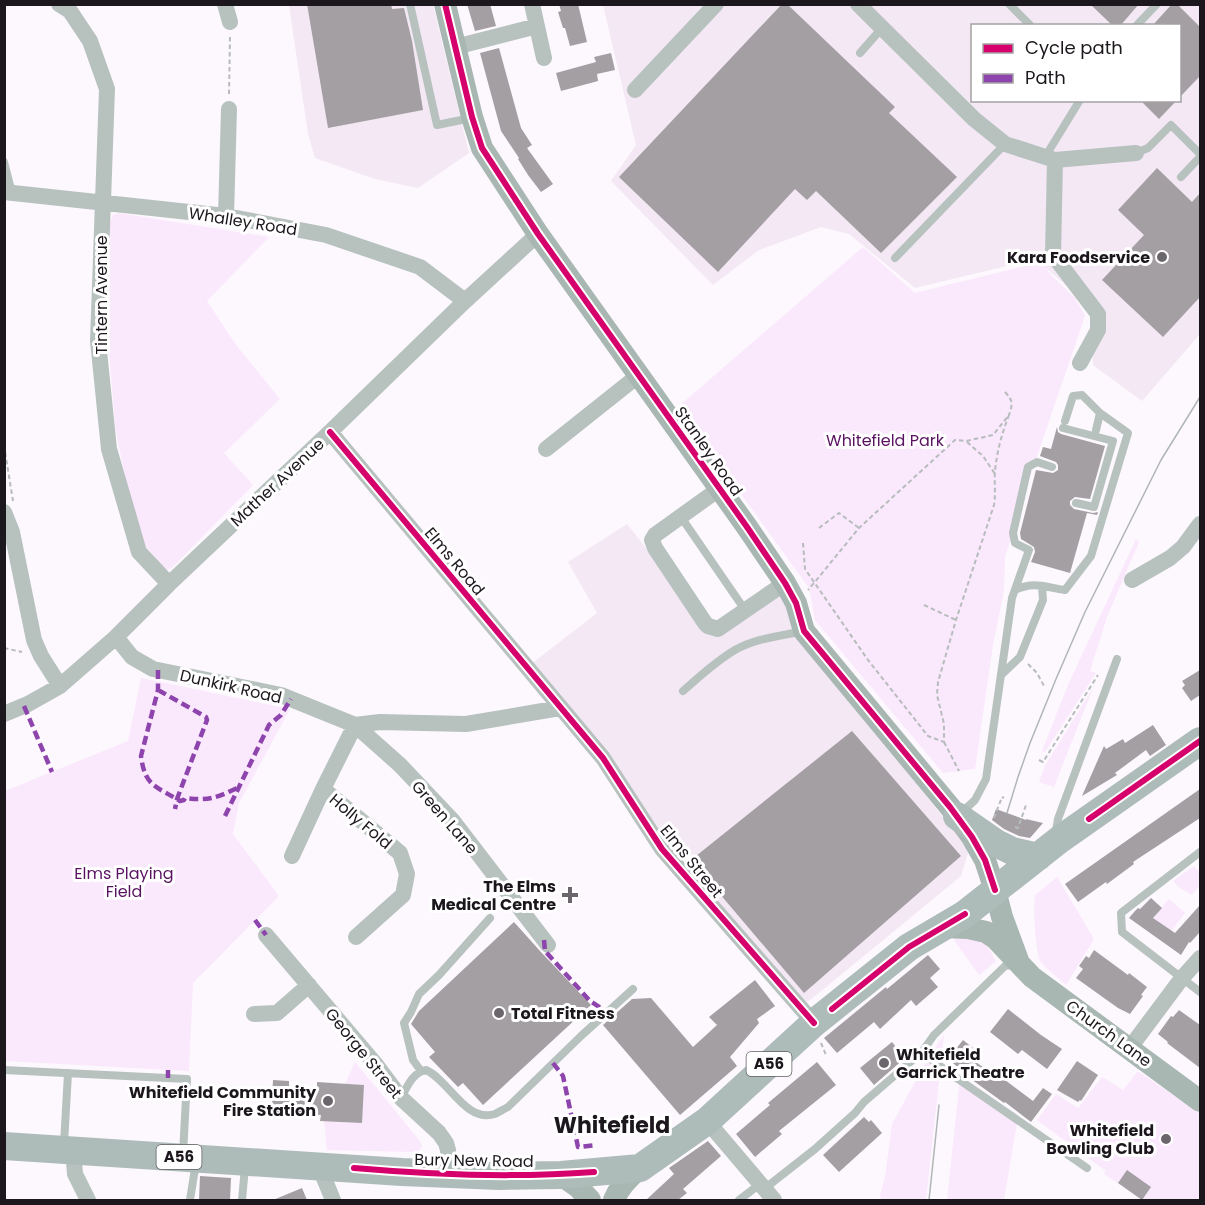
<svg xmlns="http://www.w3.org/2000/svg" width="1205" height="1205" font-family="Poppins,sans-serif">
  <style>
    .built { fill: #f3e8f4; fill-rule: evenodd }
    .green { fill: #fae8fc }
    .building { fill: #a39fa3 }
    .lines { fill: none; stroke-linecap: round; stroke-linejoin: round }
    .path { stroke: #b7bcbc; stroke-width: 2; stroke-dasharray: 4.5 3; stroke-linecap: butt }
    .lane { stroke: #b7c2bf; stroke-width: 8 }
    .street { stroke: #b7c2bf; stroke-width: 16 }
    .secondary { stroke: #a9b7b3; stroke-width: 22 }
    .highway { stroke: #adbcb9; stroke-width: 28 }
    .tram { stroke: #b0b6b5; stroke-width: 1.5 }
    .quiet { stroke: #8e44ad; stroke-width: 4.5; stroke-dasharray: 9 4.5; stroke-linecap: butt }
    .cycleway-casing { stroke: #fff; stroke-width: 10 }
    .cycleway { stroke: #d6006c; stroke-width: 6 }
    .poi-dot { fill: #6b666b; stroke: #fff; stroke-width: 2 }
    .labels { text-anchor: middle; stroke-width: 6; stroke-linejoin: round; paint-order: stroke }
    .shield { fill: #fff; stroke: #605d60; stroke-width: 1.5 }
    .shield-label { font-size: 15px; font-weight: bold; fill: #1c171c }
    .street-label { font-size: 16px; fill: #1c171c; stroke: #fff }
    .poi-label { font-size: 16px; font-weight: bold; fill: #1c171c; stroke: #fff; text-anchor: end }
    .park-label { font-size: 16px; fill: #581260; stroke: #fff }
    .district-label { font-size: 22px; font-weight: bold; fill: #1c171c; stroke: #fff }
  </style>
  <rect width="100%" height="100%" fill="#fdf8fd"/>
  <path class="built" d="M289 5H433L469 153 418 188 375 179 315 158 308 134Z
    M603 5H1200V334L1142 401 1093 365 1092 316 1070 289 1036 259 915 288 849 234 821 227 759 250 713 285 611 181 636 145ZM972 26H1180V100H972Z
    M627 524 715 635 782 588 823 666 969 850 961 876 803 1006 526 668 597 613 568 562Z"/>
  <path class="green" d="M119 213 269 237 207 301 236 345 280 399 224 453 253 485 172 568 165 570 145 545 133 508 122 462 115 425 109 349 110 223 113 215Z
    M863 247 915 293 1042 262 1051 275 1075 298 1085 316 1033 468 1005 557 1004 591 993 645 975 769 943 773 815 620 809 588 678 407Z
    M1136 539 1139 542 1107 617 1090 671 1096 673 1045 752 1042 751 1068 685Z
    M141 678 290 709 239 803 233 834 279 896 193 983 189 1071 5 1061V791L128 741Z
    M1093 688 1054 787 1039 782 1045 766Z
    M1194 866 1200 873V885L1192 895 1180 888 1173 881Z
    M1057 877 1094 939 1066 985C1060 979 1045 968 1041 962 1035 953 1033 906 1035 895Z
    M1169 899 1185 913 1171 931 1153 918Z
    M958 936 977 938 988 947 996 961 979 975 954 940Z
    M944 1035 926 1200H881L880 1195 885 1177 892 1124 930 1055Z
    M355 1062 420 1141 422 1146 419 1151 414 1152 327 1150 324 1121 358 1099H363L364 1085 345 1084Z
    M1138 1071 1200 1114V1200H1143L1104 1174 1106 1171 1037 1120 1056 1094 1078 1108 1102 1077 1123 1090Z
    M960 1078 1017 1123 1004 1200H947Z"/>
  <path class="building" d="M307 4H391L392 9 404 8 412 41 423 110 328 128Z
    M467 4H490L496 26 475 31Z
    M559 4H578L587 42 570 46 565 28H563L558 12 561 11Z
    M782 4H787L895 107 889 113 957 177 881 253 816 191 807 200 795 189 718 272 619 177Z
    M1090 4H1139L1120 26H1113Z
    M1172 4H1177L1200 27V76L1179 98V26H1152Z
    M499 48 521 128 532 145 527 148 553 184 541 192 528 175 518 159 519 158 501 131 480 53Z
    M611 53 615 70 597 74 598 81 561 91 556 73 596 62 594 57Z
    M1140 100H1177L1159 119Z
    M1157 168 1192 202 1200 193V297L1163 337 1102 280 1144 235 1118 210Z
    M1057 427 1058 432 1061 434 1105 446 1090 499 1075 497 1070 501V505L1074 509 1093 513 1098 512 1097 515 1087 513 1070 573 1031 562 1035 552 1034 547 1021 539 1020 533 1036 470 1053 473 1058 470V465L1056 462 1040 456 1043 447 1051 449Z
    M1200 670V695L1191 701 1182 688 1185 685 1182 681Z
    M1153 725 1166 745 1150 756 1146 750 1115 773 1117 775 1082 796 1104 746 1106 749 1123 739 1125 743Z
    M852 731 961 856 804 993 691 860Z
    M1200 789V818L1133 862 1134 864 1107 884 1106 882 1078 902 1065 884Z
    M996 809 1026 820V819L1043 823 1030 838 1019 836 1004 829 992 820Z
    M1151 898 1162 908 1153 918 1175 933 1200 905V932L1190 943 1189 942 1181 955 1129 918 1135 911 1138 908 1140 909Z
    M514 922 540 951 591 1005 483 1105 463 1083 458 1087 429 1057 435 1052 411 1024 419 1011Z
    M1094 950 1128 975 1129 973 1147 987 1141 995 1143 996 1130 1014 1118 1008 1076 978 1083 969 1079 966 1086 956 1089 958Z
    M928 955 940 969 930 978 938 987 916 1006 911 1000 880 1029 874 1022 837 1053 824 1038 886 987 887 989Z
    M755 980 775 1006 757 1019 759 1023 730 1057 737 1066 680 1115 603 1025 632 999 651 998 693 1047 717 1025 709 1017Z
    M1008 1009 1041 1035 1062 1049 1047 1069 1022 1050 1018 1054 990 1032Z
    M1179 1010 1200 1025V1068L1167 1043 1168 1042 1158 1034 1171 1016 1173 1017Z
    M963 1040 973 1048 967 1056 1000 1079 1001 1077 1033 1101 1043 1088 1052 1094 1031 1122 1005 1102 1004 1103 964 1074 965 1073 948 1059Z
    M892 1042 905 1058 874 1085 860 1068Z
    M1077 1061 1098 1075 1081 1101 1080 1100 1078 1102 1057 1090Z
    M817 1062 836 1085 779 1131 782 1134 755 1157 736 1134 770 1105 768 1103Z
    M273 1080 289 1081V1088L317 1089V1082L364 1085 362 1123 320 1121 321 1115 288 1113V1118L271 1117Z
    M864 1117 869 1122 871 1120 882 1133 839 1172 823 1155Z
    M708 1141 721 1156 683 1189 687 1193 678 1200H646L674 1174 669 1168Z
    M1127 1170 1151 1187 1142 1200 1118 1183Z
    M200 1176 231 1178 230 1200H199Z
    M302 1188 307 1200H273Z"/>
  <g class="lines">
    <path class="path" d="M229 94 230 37
      M1005 392C1013 401 1013 403 1009 415
      M967 442 983 456 995 474
      M4 445 13 501
      M819 528 839 513 859 528
      M803 543 805 569 868 660 928 736 944 742V724L937 695 938 682 956 620 994 505C996 493 994 482 995 471 997 451 1002 433 1009 415L993 435 966 441 955 440 859 528 814 583 808 590
      M924 605 956 620
      M4 648 22 652
      M1028 664 1037 673 1044 686
      M944 742 959 771
      M1039 760 1043 762 1098 675
      M994 818 1002 797 1004 798
      M1015 827 1018 828 1026 805 1024 804
      M821 1043 826 1055"/>
    <path class="lane" d="M410 4 437 125 471 118
      M1009 4 1031 26
      M1136 26 1157 4
      M860 53 882 28
      M1136 153 1148 148 1171 125 1200 154
      M1045 157 1080 100
      M4 162 12 193
      M1181 177 1200 157
      M895 258 1005 144
      M1065 421 1073 396 1082 395 1100 413
      M1063 428 1113 441 1094 507 1076 503
      M681 517 745 610
      M1015 590C1034 581 1044 587 1065 590L1091 556 1128 433 1100 413 1096 430
      M1001 675 1020 657 1043 600 1042 586
      M683 691C699 677 716 661 735 650 756 638 781 636 804 631
      M960 814 975 800 986 779 1012 598 1029 550 1015 543 1013 533 1028 467 1037 462 1052 467
      M1057 834 1056 831 1058 819 1117 659
      M1200 852 1121 913 1122 932 1200 992
      M922 1052 945 1070 1087 1168
      M4 1070 187 1079 183 1154
      M421 1071 413 1060 404 1023 411 1012 419 994 439 975 490 918
      M401 1098C407 1087 413 1072 426 1070 449 1080 465 1123 495 1114 499 1112 504 1109 508 1107L581 1036 633 989
      M64 1144 68 1073
      M764 1189 815 1149 855 1113 864 1102 922 1052 934 1035 1005 966 1016 964
      M190 1200 196 1162
      M242 1200 245 1167
      M739 1200 760 1184"/>
    <path class="street" d="M59 4 70 11 90 41 107 89 98 341 109 449 139 552 169 584
      M225 4 230 22
      M532 4 544 58
      M858 4 974 119 1005 144 1055 160 1136 153
      M455 47 537 26
      M635 90 716 4
      M1055 160 1053 255 1098 314V330L1080 363
      M4 192 226 216 326 235 420 267 465 301
      M226 216 229 109
      M330 432 603 758 662 849 814 1023
      M546 449 639 375
      M719 489 655 535 652 540 655 548 705 623 708 626 718 629 785 583
      M4 512 12 532 34 640 41 656 60 686
      M1132 580 1170 558 1183 547 1200 524
      M116 637 132 657 153 669 281 695 355 725 400 765 453 821 548 945
      M4 714 28 704 60 686 116 637 169 584 330 432 465 301 538 234
      M355 725 380 722 466 724 560 708
      M323 789 400 853 407 874 403 895 356 937
      M292 856 323 789 355 725
      M266 935 377 1066 401 1098 439 1133 446 1143 448 1150 450 1174
      M254 1014 277 1013 309 985
      M1129 1049 1182 978 1200 958
      M707 1121 774 1200
      M73 1150 75 1174 88 1200
      M319 1166 333 1200"/>
    <path class="secondary" d="M445 4 472 117 482 148 538 234 747 527 785 583 796 603 804 631 950 807 972 837 985 860 995 890 1002 917 1019 963
      M942 927 968 928 986 932 995 938 1032 977 1200 1101
      M561 1175 578 1187 590 1200
      M614 1200C619 1187 629 1177 640 1168"/>
    <path class="highway" d="M957 816 996 843 1012 851 1038 857
      M4 1146 402 1172 499 1176 561 1175 640 1168 707 1121 814 1023 909 947 965 914 1059 840 1200 741"/>
    <path class="tram" d="M1007 813 1018 777 1030 743 1056 679 1085 612 1161 460 1200 397
      M929 1200 939 1105"/>
    <path class="quiet" d="M158 670V690L141 756C145 787 156 786 180 801L184 800 185 798C209 801 216 798 237 788
      M158 690 206 717 207 720 177 799 175 809
      M24 706 52 772
      M225 816 269 725 281 715 291 699
      M255 920 266 935
      M544 940 545 951 590 1001 601 1008 606 1014
      M553 1063 563 1076 578 1147 596 1145
      M168 1078V1070"/>
    <defs>
      <path id="cycleway" d="M445 4 472 117 482 148 538 234 747 527 785 583 796 603 804 631 950 807 972 837 985 860 995 890
        M330 432 603 758 662 849 814 1023
        M1089 819 1200 741
        M832 1009 909 947 965 914
        M354 1168C434 1175 514 1178 594 1172"/>
    </defs>
    <use href="#cycleway" class="cycleway-casing"/>
    <use href="#cycleway" class="cycleway"/>
  </g>
  <g class="poi-dot">
    <circle cx="1162" cy="257" r="6"/>
    <path d="M567 886h6v6h6v6h-6v6h-6v-6h-6v-6h6z"/>
    <circle cx="499" cy="1013" r="6"/>
    <circle cx="884" cy="1063" r="6"/>
    <circle cx="328" cy="1101" r="6"/>
    <circle cx="1166" cy="1139" r="6"/>
  </g>
  <g class="labels">
    <g class="shield">
      <rect x="746.5" y="1052" width="45" height="24" rx="4.5"/>
      <rect x="156.5" y="1145" width="45" height="24" rx="4.5"/>
    </g>
    <g class="shield-label">
      <text x="769" y="1069">A56</text>
      <text x="179" y="1162">A56</text>
    </g>
    <g class="street-label">
      <text transform="translate(243 221) rotate(9)" y="6">Whalley Road</text>
      <text transform="translate(101 295) rotate(-90)" y="6">Tintern Avenue</text>
      <text transform="translate(709 451) rotate(55)" y="6">Stanley Road</text>
      <text transform="translate(277 482) rotate(-43)" y="6">Mather Avenue</text>
      <text transform="translate(455 561) rotate(50)" y="6">Elms Road</text>
      <text transform="translate(231 686) rotate(13)" y="6">Dunkirk Road</text>
      <text transform="translate(445 817) rotate(49)" y="6">Green Lane</text>
      <text transform="translate(361 821) rotate(40)" y="6">Holly Fold</text>
      <text transform="translate(692 861) rotate(51)" y="6">Elms Street</text>
      <text transform="translate(1109 1033) rotate(36)" y="6">Church Lane</text>
      <text transform="translate(364 1053) rotate(51)" y="6">George Street</text>
      <text transform="translate(474 1160) rotate(1)" y="6">Bury New Road</text>
    </g>
    <g class="poi-label">
      <text x="1150" y="263">Kara Foodservice</text>
      <text x="556" y="892">The Elms<tspan x="556" dy="18">Medical Centre</tspan></text>
      <text x="511" y="1019" text-anchor="start">Total Fitness</text>
      <text x="896" y="1060" text-anchor="start">Whitefield<tspan x="896" dy="18">Garrick Theatre</tspan></text>
      <text x="316" y="1098">Whitefield Community<tspan x="316" dy="18">Fire Station</tspan></text>
      <text x="1154" y="1136">Whitefield<tspan x="1154" dy="18">Bowling Club</tspan></text>
    </g>
    <g class="park-label">
      <text x="885" y="446">Whitefield Park</text>
      <text x="124" y="879">Elms Playing<tspan x="124" dy="18">Field</tspan></text>
    </g>
    <g class="district-label">
      <text x="612" y="1133">Whitefield</text>
    </g>
  </g>
  <rect width="1205" height="1205" fill="none" stroke="#1c171c" stroke-width="12"/>
  <rect x="971" y="24" width="210" height="78" fill="#ffffff" stroke="#a4a2a4" stroke-width="1.5"/>
  <rect x="983" y="44" width="30" height="9" fill="#d6006c" stroke="#a4a2a4" stroke-width="1.5"/>
  <text x="1025" y="54" font-size="18" fill="#1c171c">Cycle path</text>
  <rect x="983" y="74" width="30" height="9" fill="#8e44ad" stroke="#a4a2a4" stroke-width="1.5"/>
  <text x="1025" y="84" font-size="18" fill="#1c171c">Path</text>
</svg>
